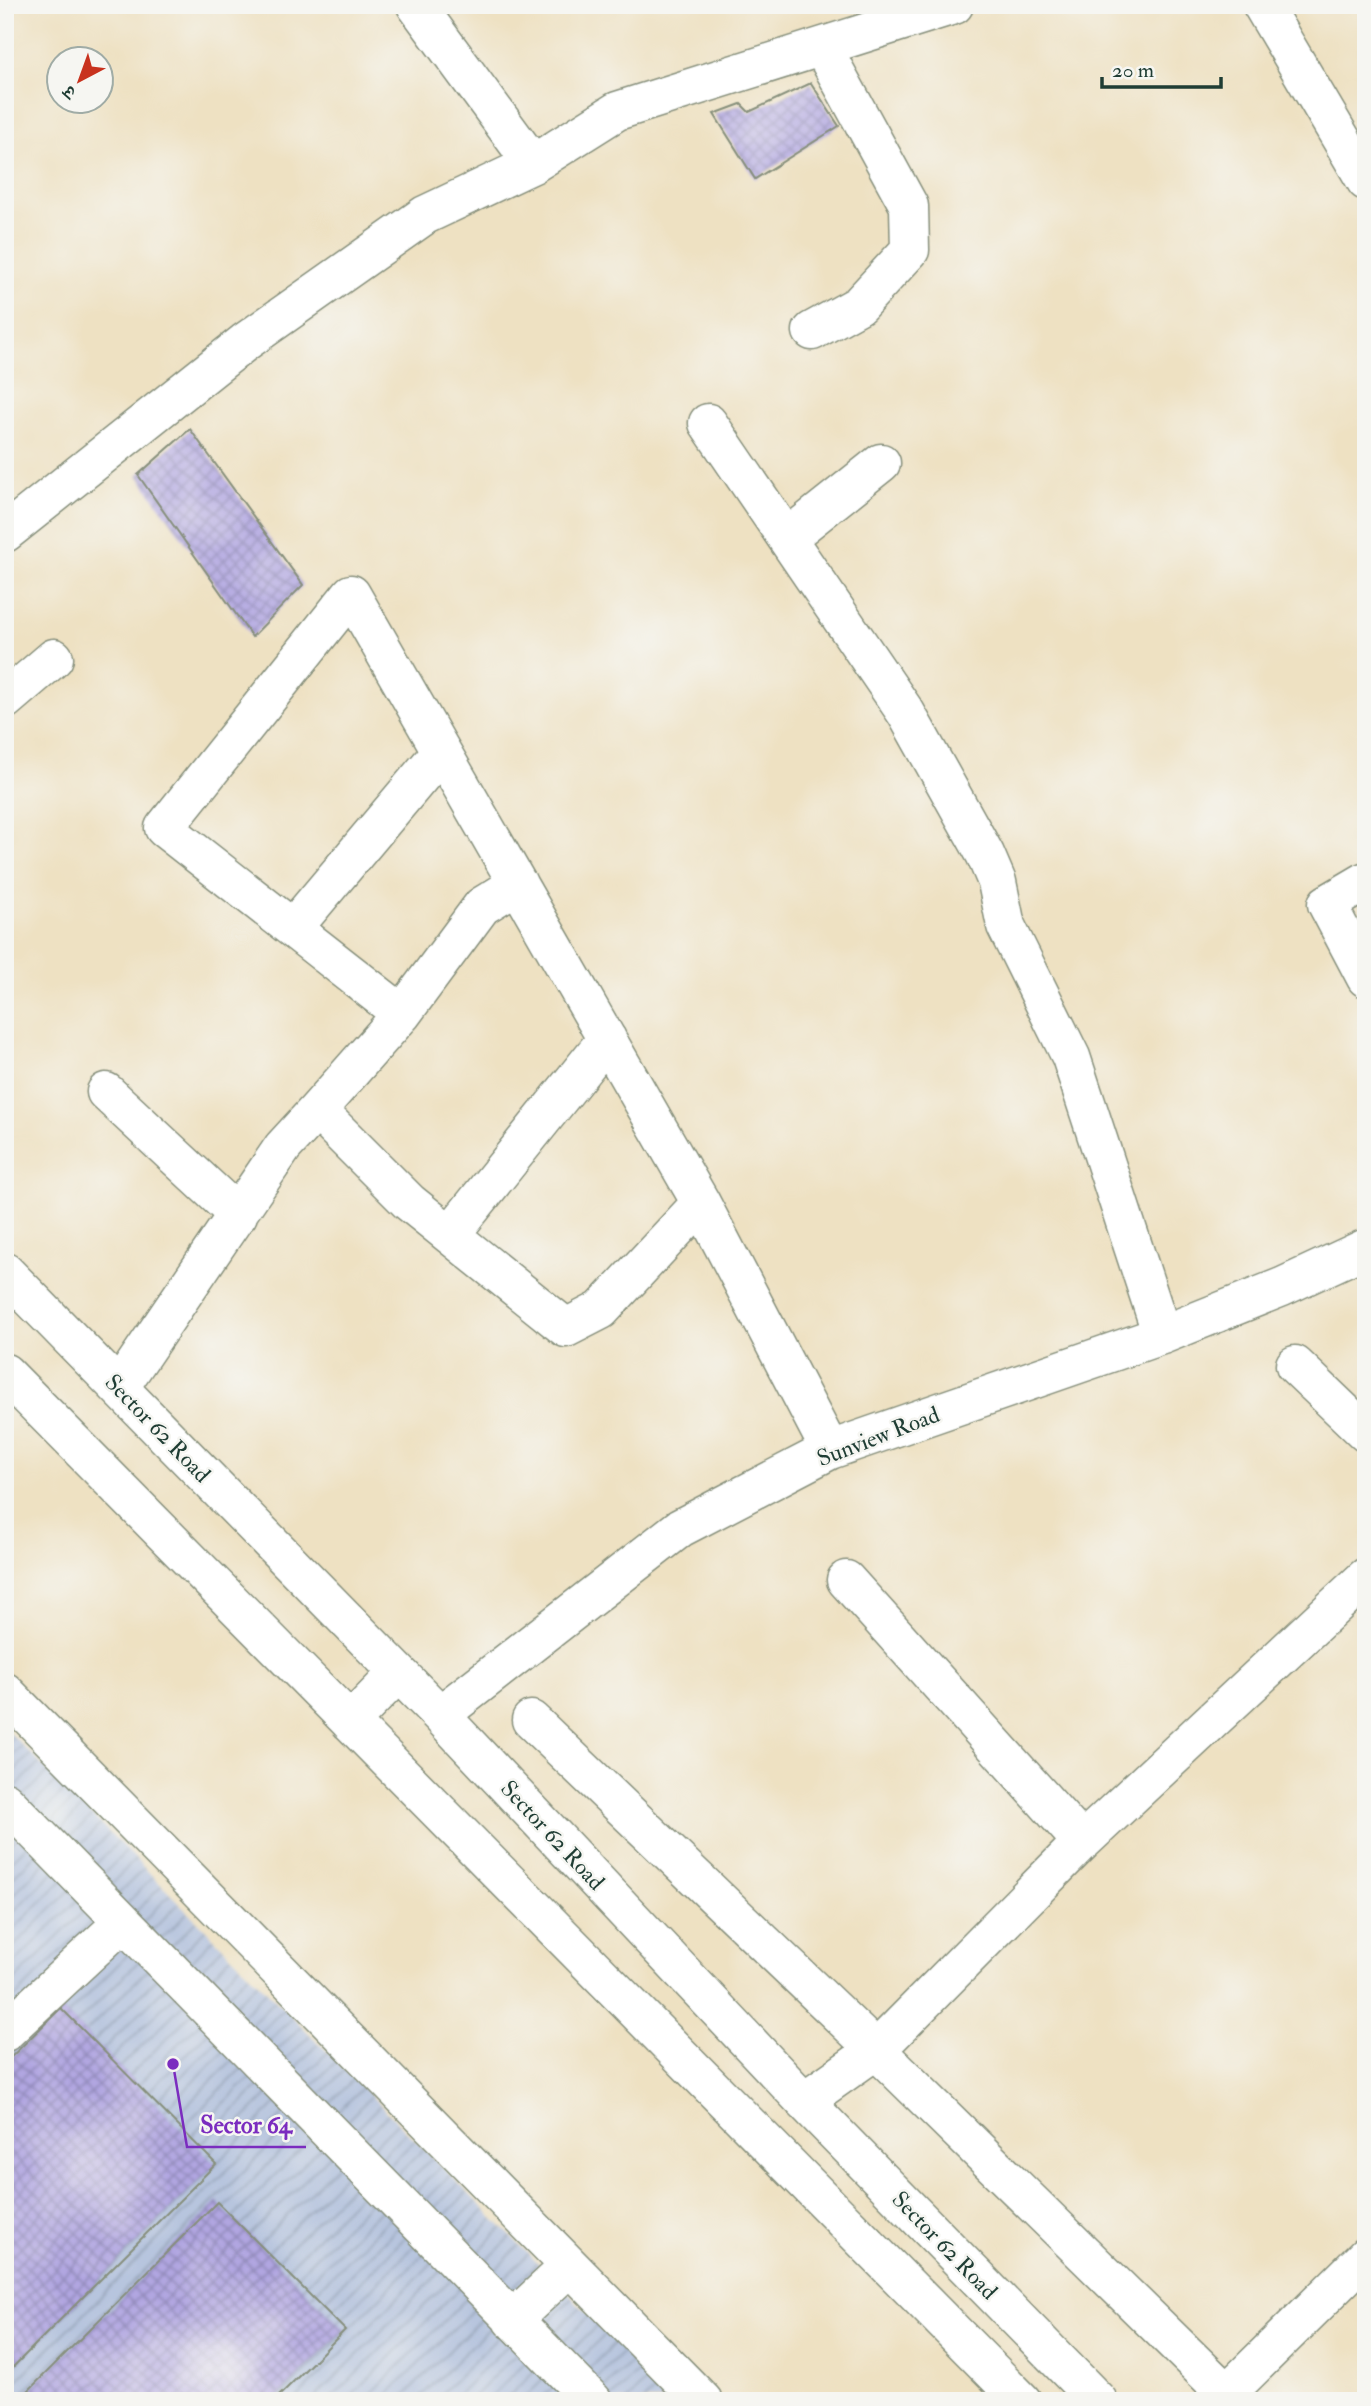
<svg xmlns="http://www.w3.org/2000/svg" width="1371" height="2406" font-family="'IM FELL Double Pica','Noto Serif Devanagari',serif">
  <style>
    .industrial { fill: url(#industrial-furrows) }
    .building { fill: url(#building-cross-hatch) }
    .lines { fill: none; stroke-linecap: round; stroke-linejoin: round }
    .minor-casing { stroke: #868f7b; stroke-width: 41 }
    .minor { stroke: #fff; stroke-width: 38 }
    .labels { text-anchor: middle; stroke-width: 5; stroke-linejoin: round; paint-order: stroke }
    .street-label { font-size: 23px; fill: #1f3d34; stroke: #f6f6f2 }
    .leader { fill: none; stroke: #7b2cbf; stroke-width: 2.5 }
    .callout-dot { fill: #7b2cbf; stroke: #f6f6f2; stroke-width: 2.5 }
    .callout-label { font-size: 24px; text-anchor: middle; font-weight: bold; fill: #7b2cbf; stroke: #f6f6f2; stroke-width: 5; stroke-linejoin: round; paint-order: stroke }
  </style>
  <defs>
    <pattern id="industrial-furrows" width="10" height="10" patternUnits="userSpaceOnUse" patternTransform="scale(1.75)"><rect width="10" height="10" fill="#b7c5de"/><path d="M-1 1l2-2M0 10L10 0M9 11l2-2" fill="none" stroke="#94a1b5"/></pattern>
    <pattern id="building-cross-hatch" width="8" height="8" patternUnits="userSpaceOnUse" patternTransform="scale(1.75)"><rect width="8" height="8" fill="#b1a6e1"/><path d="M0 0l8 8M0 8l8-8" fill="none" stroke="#8f88b7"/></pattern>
  </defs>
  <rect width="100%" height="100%" fill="#f6f6f2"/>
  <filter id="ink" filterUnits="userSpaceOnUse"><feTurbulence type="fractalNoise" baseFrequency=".0143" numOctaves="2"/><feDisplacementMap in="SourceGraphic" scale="14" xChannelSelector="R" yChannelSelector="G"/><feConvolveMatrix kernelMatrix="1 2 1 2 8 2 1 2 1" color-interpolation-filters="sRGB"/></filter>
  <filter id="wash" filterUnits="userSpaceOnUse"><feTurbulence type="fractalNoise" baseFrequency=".00686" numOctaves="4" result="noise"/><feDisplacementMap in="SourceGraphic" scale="28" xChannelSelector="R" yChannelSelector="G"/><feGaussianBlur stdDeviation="1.57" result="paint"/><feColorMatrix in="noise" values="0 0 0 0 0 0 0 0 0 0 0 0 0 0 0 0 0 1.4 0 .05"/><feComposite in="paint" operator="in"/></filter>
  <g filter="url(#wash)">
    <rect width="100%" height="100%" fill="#eee1c2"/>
    <path class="industrial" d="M5 1728 675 2401H5Z"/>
    <g id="blocks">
      <path class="building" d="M811 83 839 126 755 179 714 114 741 104 749 112Z
        M190 429 303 585 252 637 138 475Z
        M61 2008 216 2164 5 2375V2063Z
        M217 2202 345 2330 274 2401H18Z"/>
    </g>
  </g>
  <g filter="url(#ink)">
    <use href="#blocks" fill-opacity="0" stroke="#868f7b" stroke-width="2"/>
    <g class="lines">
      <defs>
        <path id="minor" d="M416 5 533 164
          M1262 5 1366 181
          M812 331 859 305 910 250 909 206 822 47
          M708 423 906 713 985 854 997 882 1006 926 1071 1057 1162 1335
          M5 533 245 342 425 215 533 164 617 111 954 5
          M787 538 881 463
          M5 700 54 658
          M1366 881 1327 904 1366 978
          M293 928 441 752
          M402 1014 164 828 351 594 701 1203 830 1450
          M106 1092 238 1215
          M317 1110 402 1014 482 906 518 884
          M450 1235 607 1039
          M5 1272 440 1715 804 2101 1098 2401
          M1295 1365 1366 1433
          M5 1373 1022 2401
          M119 1388 283 1147 317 1110 409 1202 566 1328 601 1310 701 1203
          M846 1580 1082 1842
          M5 1692 703 2401
          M440 1715 680 1528 830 1450 1162 1335 1282 1287 1366 1248
          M531 1720 876 2050 1226 2393
          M350 1722 398 1673
          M5 1801 593 2401
          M5 2032 123 1922
          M804 2101 876 2050 1082 1842 1366 1577
          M512 2320 570 2266
          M1219 2401 1366 2256"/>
      </defs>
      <use href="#minor" class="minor-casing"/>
      <use href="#minor" class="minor"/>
    </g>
  </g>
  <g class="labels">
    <g class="street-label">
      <text transform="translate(158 1428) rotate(46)" y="8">Sector 62 Road</text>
      <text transform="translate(878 1436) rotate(-21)" y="8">Sunview Road</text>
      <text transform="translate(553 1835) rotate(47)" y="8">Sector 62 Road</text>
      <text transform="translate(945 2245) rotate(46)" y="8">Sector 62 Road</text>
    </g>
  </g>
  <path class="leader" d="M173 2064L187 2147H306"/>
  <circle class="callout-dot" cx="173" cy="2064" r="7"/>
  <g class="callout-label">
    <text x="246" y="2133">Sector 64</text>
  </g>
  <rect width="1371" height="2406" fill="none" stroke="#f6f6f2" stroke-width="28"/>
  <g transform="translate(80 80) rotate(221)"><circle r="33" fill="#f6f6f2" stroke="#a0aca6" stroke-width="2"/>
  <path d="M0-5L12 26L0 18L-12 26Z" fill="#c8321e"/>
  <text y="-10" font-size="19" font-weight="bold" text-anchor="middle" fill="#1f3d34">उ</text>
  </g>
  <path d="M1102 77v10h119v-10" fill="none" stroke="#1f3d34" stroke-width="3.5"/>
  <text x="1112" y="77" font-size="21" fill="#1f3d34" stroke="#f6f6f2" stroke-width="5" paint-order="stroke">20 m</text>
</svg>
